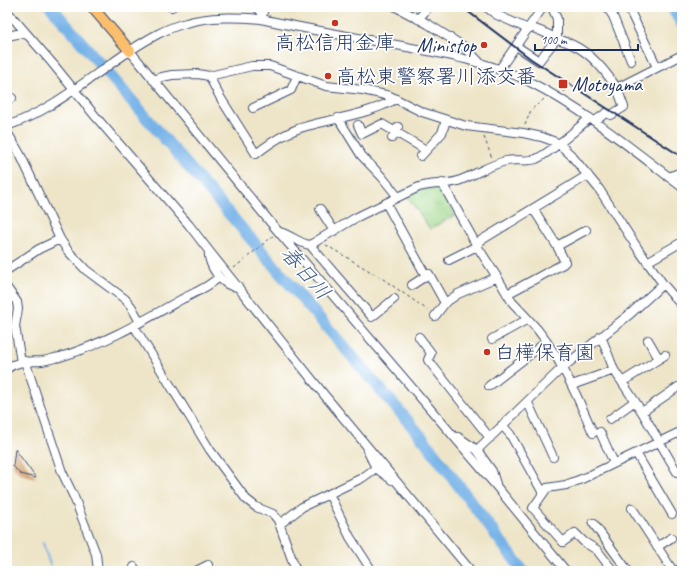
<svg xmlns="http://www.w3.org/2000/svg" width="689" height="578" font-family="Caveat,'Klee One',sans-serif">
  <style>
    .park { fill: url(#park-tufts); stroke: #5e8474 }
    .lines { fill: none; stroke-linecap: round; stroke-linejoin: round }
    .stream { stroke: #76b2e8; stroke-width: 2 }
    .river { stroke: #76b2e8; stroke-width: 12 }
    .building { fill: #d19b68 }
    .minor-casing { stroke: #3b4a6e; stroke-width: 10 }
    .major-casing { stroke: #3b4a6e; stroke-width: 12 }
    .path { stroke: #3b4a6e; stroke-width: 1; stroke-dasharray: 3 3; stroke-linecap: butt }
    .minor { stroke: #fff; stroke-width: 8 }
    .major { stroke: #fabe6d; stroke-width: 10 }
    .rail { stroke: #1b2f5e; stroke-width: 2 }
    .poi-dot { fill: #c8321e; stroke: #fff; stroke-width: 1.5 }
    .labels { text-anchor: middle; stroke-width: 3.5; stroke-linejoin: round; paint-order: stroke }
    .poi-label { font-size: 20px; fill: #1b2f5e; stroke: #fff; text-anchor: start }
    .water-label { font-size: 21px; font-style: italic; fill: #3b5d8e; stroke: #fff }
  </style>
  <defs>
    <pattern id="park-tufts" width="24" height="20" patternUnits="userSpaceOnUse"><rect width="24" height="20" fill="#a0d88a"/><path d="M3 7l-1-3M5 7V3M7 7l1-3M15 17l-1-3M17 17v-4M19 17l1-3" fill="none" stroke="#89ba7a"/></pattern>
  </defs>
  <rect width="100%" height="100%" fill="#fff"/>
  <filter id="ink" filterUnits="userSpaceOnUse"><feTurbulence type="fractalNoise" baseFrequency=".025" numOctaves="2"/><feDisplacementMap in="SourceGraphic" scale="8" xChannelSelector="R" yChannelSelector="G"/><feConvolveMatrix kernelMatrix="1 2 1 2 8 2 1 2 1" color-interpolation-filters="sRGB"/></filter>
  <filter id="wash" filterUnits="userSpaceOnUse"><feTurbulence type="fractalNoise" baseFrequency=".012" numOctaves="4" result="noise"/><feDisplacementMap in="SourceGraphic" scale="16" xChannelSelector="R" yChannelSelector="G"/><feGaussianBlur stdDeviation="0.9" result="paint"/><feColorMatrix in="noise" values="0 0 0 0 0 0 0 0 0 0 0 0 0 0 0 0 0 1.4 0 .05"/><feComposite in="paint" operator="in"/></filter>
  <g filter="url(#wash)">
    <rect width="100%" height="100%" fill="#eee5c8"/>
    <path class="park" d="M440 188 455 215 430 229 407 196 418 190Z"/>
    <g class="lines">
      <path class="stream" d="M43 543 52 571"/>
      <path class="river" d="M51 7 425 441 523 571
        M672 7 682 24"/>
    </g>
    <g id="blocks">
      <path class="building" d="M15 449 36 478 20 474 13 466Z"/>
    </g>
  </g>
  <g filter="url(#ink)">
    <use href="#blocks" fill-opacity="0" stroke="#3b4a6e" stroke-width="1"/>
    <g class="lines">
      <defs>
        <path id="minor" d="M171 7H172
          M256 7 263 13 261 19
          M396 7 428 24 466 48 481 64
          M486 7 497 15 528 29
          M607 7 613 16 631 61
          M628 7 657 67
          M7 11 53 64 96 117 189 225 209 251 326 397 471 571
          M418 19 429 7
          M529 27C540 30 548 34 558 39 563 41 568 42 573 45 592 54 605 71 617 88L682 55
          M7 36 22 33 27 35
          M516 46 539 61 557 38V19L552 7
          M130 51 271 223 497 487 566 571
          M499 70 543 7
          M7 76H8
          M209 76 220 97 256 154C271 142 288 131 307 126 337 118 369 114 396 99
          M153 80 162 77 172 75 198 74 209 76 252 66H270L326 86 363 90 390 96 422 112 466 126 523 133 542 137 558 143 571 155 599 189 638 249 663 284 682 306
          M7 100 12 98
          M253 108 291 90 297 76
          M338 118 361 155 382 177 398 197
          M595 121 606 113 611 115 624 107 617 88
          M358 125 362 134 382 124 426 150
          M7 126C53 110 90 77 131 50 148 39 166 28 186 23 210 16 236 17 261 19 310 30 359 38 407 47 449 55 492 63 530 82 585 110 633 150 682 187
          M7 132 20 154 60 239 68 251 86 270 125 299 131 306 140 322
          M392 138 398 127
          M421 156 442 133 446 120
          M668 177 682 172
          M442 183 477 246 497 277
          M386 203 426 276
          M320 209 334 231
          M280 232C291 235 300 244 310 245L357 217 419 187C432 183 445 185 458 181 475 175 489 165 506 161 515 159 529 162 536 159 553 151 575 130 590 118
          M310 245 372 317 394 299
          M557 246 586 230
          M209 252C207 264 224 290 238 286
          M449 260 477 246 480 241 588 175
          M647 262 682 242
          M7 270 39 249 60 239
          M412 285 429 274 445 303
          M7 288 17 302 18 309 15 326 21 362
          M507 294 563 264 565 262 557 246 534 210
          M435 316 445 303 458 294 497 277 512 302 528 319
          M134 326 210 450 246 499 256 507 273 514 278 520 296 571
          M601 336 614 370 642 412 677 472 682 470
          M419 337 431 353 428 360 490 438
          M492 339 528 319C557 348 577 396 593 433
          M648 340 659 359
          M25 361 62 472 74 497 96 554 98 571
          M7 369C17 360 30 362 42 361 48 360 54 358 60 357 104 344 143 321 182 299 194 293 209 287 219 277
          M622 382 665 355
          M572 385 614 370
          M489 386 546 342
          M528 403 553 457
          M642 412 678 387
          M610 419 635 401
          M502 425 510 434 543 493
          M600 432 614 463
          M458 437 477 450
          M367 450 376 468 392 480
          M636 453 672 514
          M496 484 492 471 477 450 562 368 630 314 663 284
          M329 494 350 537 372 571
          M632 508 673 571
          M593 523 628 571
          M280 524 302 507 362 478 376 468
          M657 547 671 538
          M134 567 136 571
          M196 571 208 565
          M613 571 597 550 584 542 575 533 563 542 533 508 547 488 566 485 584 478 682 431
          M676 571 682 568"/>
        <path id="major" d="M92 7 130 51"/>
      </defs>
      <use href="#minor" class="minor-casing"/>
      <use href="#major" class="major-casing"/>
      <path class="path" d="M207 7 211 11
        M564 92 566 88
        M525 125 531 110 544 99
        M484 137 492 158
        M326 245 383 279 429 311
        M234 268 273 236"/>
      <use href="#minor" class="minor"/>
      <use href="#major" class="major"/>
      <path class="rail" d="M462 7 531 59 682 157"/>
    </g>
  </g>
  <g class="poi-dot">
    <circle cx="335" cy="23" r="4"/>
    <circle cx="484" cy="45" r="4"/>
    <circle cx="328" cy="76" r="4"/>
    <rect x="558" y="79" width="10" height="10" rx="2"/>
    <circle cx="487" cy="352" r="4"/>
  </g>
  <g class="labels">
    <g class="poi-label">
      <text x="335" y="49" text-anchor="middle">高松信用金庫</text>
      <text x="476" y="52" text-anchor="end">Ministop</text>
      <text x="336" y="83">高松東警察署川添交番</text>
      <text x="572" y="91">Motoyama</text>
      <text x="495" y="359">白樺保育園</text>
    </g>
    <g class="water-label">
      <text transform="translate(306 273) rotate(49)" y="7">春日川</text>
    </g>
  </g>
  <rect width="689" height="578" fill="none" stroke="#fff" stroke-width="24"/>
  <path d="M535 44v6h103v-6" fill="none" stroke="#1b2f5e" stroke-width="2"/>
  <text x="541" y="44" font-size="12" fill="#1b2f5e" stroke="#ffffff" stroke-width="3" paint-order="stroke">100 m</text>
</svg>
